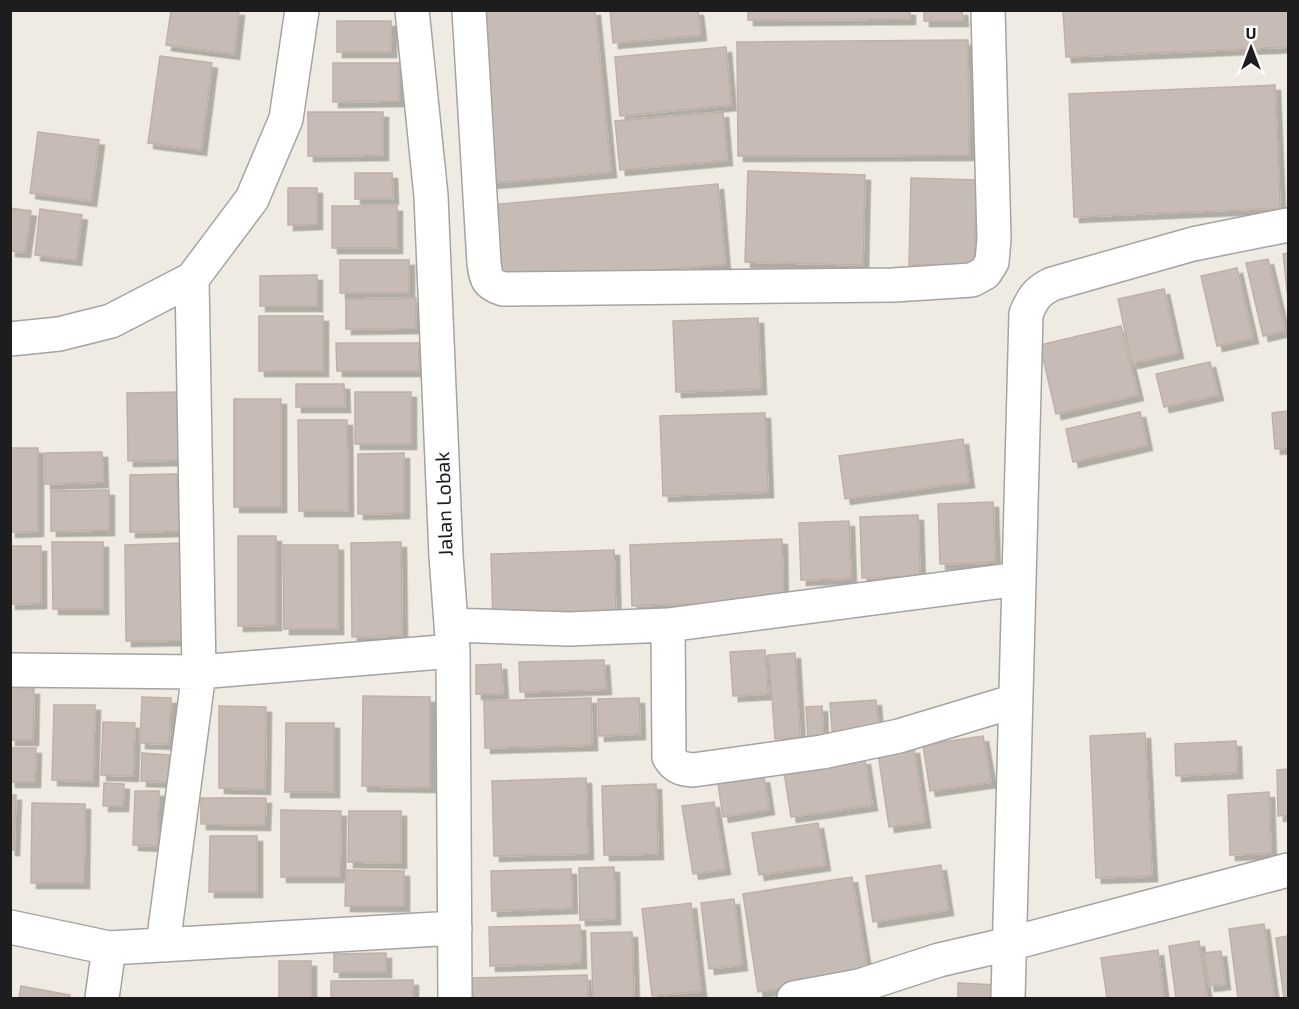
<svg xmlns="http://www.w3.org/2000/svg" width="1299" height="1009" font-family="'Exo 2',sans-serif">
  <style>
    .building { fill: #c7bcb5; stroke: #c1b0a4; stroke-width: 1.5; filter: url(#shadow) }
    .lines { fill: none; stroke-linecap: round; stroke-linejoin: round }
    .minor-casing { stroke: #a4a4a4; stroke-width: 36 }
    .minor { stroke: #fff; stroke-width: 33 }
    .labels { text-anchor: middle; stroke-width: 5; stroke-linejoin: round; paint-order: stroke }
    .street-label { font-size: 20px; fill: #1d1d1d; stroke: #fff }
  </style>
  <defs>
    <filter id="shadow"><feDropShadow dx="5.5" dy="5.5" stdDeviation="0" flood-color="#0004"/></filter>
  </defs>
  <rect width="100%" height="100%" fill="#efeae2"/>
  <path class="building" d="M171 10H239L234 54 166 45Z
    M475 10H595L611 172 492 183Z
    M610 10H698L701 35 613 43Z
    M748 10H910V19L748 20Z
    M924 10H962L963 21H924Z
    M1063 10H1288V47L1066 57Z
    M337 21H391V52H337Z
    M968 40 969 155 738 156 737 42Z
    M726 47 731 105 620 116 615 57Z
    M160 56 212 63 201 150 148 143Z
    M333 63H399V101L333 102Z
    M1275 85 1280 208 1074 217 1069 94Z
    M308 112H383V155L308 156Z
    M723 112 727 160 620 170 615 121Z
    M38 132 99 140 91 201 30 193Z
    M748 171 865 175 863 265 745 262Z
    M355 173H392L393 199H355Z
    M911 178 977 180 974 266 909 265Z
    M718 184 725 264 497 285 490 205Z
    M288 188H317V224L288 225Z
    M332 206H397V248H332Z
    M10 208 31 211 25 252 10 251Z
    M40 209 82 215 76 260 35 255Z
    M1288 253V299L1283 254Z
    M1268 259 1285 331 1263 336 1246 263Z
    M340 260H409V293H340Z
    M1237 268 1253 338 1217 346 1201 276Z
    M317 275V306H260V276Z
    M1164 289 1178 353 1132 363 1118 299Z
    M416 298V328L346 329V299Z
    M259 316H323V371H259Z
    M758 318 761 389 676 392 673 321Z
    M1121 326 1138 395 1056 414 1040 345Z
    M336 343H419V371H337Z
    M1210 362 1218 395 1164 407 1156 374Z
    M296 384H344L345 407H296Z
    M181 392 182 460 128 461 127 393Z
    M355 392H411V444H355Z
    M234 399H281V507H234Z
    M1288 411V448L1275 449 1272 413Z
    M1140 412 1147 445 1073 462 1066 429Z
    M765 413 768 492 663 496 660 416Z
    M298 420H347L348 511H299Z
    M963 439 969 482 845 499 839 456Z
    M10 448H38V531L10 532Z
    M102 452 103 482 45 484V453Z
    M404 453V513L358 514V454Z
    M177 474 179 531 130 532V475Z
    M109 490V530L51 531V491Z
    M993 502 995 562 940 564 938 504Z
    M918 515 920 576 862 578 860 517Z
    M849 521 851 578 801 580 799 523Z
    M238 536H276V625L238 626Z
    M782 539 783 601 632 606 630 545Z
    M52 542H103V609H53Z
    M401 542 402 636 352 637 351 543Z
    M183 543 184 640 126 641 125 545Z
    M283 545H338V629H284Z
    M10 546H41V603L10 604Z
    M614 550 616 623 493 621 491 554Z
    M765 650 768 694 733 696 730 652Z
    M795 653 800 737 775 739 769 655Z
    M604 660 606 689 520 692 519 662Z
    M501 664 503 694H476V665Z
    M10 689H34L33 740H10Z
    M363 696 430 697V787L362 786Z
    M142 697 171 698 169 744 140 743Z
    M591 698 592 745 485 748 484 701Z
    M639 698 640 734 599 736 598 699Z
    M876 700 879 739 833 742 830 703Z
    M54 705H95L93 781 52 780Z
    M219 706 266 707 265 789 219 788Z
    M822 706 823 737 808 739 806 707Z
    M103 722 135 723 133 776 101 775Z
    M286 723H334V792H285Z
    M1145 733 1152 876 1096 878 1090 736Z
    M983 736 991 782 930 791 923 745Z
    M1236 741 1237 773 1176 776 1175 744Z
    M10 748H36L35 782H10Z
    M914 748 925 822 889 827 878 753Z
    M142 753 169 755 168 782 141 781Z
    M865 759 872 805 791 817 784 772Z
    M1288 769V815L1278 816 1277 770Z
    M764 777 769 809 723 817 718 784Z
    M586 778 588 854 494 856 492 781Z
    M104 783 124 784 123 806H103Z
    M656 784 658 854 604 855 602 786Z
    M135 791H159L157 846 133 845Z
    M1269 792 1271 853 1230 855 1228 795Z
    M10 795H16L14 850H10Z
    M201 798H266L265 825 201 824Z
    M714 802 725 869 693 874 682 806Z
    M32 803 85 804 84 883H31Z
    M281 810 341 811 340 877H281Z
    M349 811H401V863L348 862Z
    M818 823 825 865 759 875 752 833Z
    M210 836H257V892H209Z
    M941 865 948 910 873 922 866 876Z
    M614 867 615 919 580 920 579 868Z
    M571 869 572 908 492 911 491 871Z
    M346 870 404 871V906H345Z
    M852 877 868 975 758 992 743 894Z
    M734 899 742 965 709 969 701 903Z
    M691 903 701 991 652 996 642 909Z
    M1264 924 1274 998H1238L1229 929Z
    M580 925 581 963 490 966 489 927Z
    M632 932 634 998H593L591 933Z
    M1288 936V998H1284L1276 938Z
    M1199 941 1207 998H1176L1169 946Z
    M1158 950 1164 998H1107L1101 958Z
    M1221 951 1225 984 1209 986 1204 953Z
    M386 953V972H334V954Z
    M279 961H311V998H279Z
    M587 975 588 998H473L472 978Z
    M413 980V998H331V981Z
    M958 983 998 985V998H958Z
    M21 986 70 995 69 998H19Z"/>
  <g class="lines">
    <defs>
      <path id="minor" d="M412 10 431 196 446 556 453 651 455 998
        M469 10 484 263C486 279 487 284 503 289L893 285 972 280 985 273 992 262 994 239 988 10
        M10 339 59 334 111 321 192 279 252 199 286 119 302 10
        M451 625 569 629 668 625 1018 579
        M668 625 669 757C675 767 681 769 693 770L822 752 899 736 1015 701
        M10 670 199 672 453 651
        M10 927 109 948 455 928
        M163 945 199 672 192 279
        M102 998 109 948
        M794 998 859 986 939 960 1009 944 1288 870
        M1008 998 1026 314C1032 299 1037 291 1052 284L1193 244 1288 225"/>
    </defs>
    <use href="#minor" class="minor-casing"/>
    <use href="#minor" class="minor"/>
  </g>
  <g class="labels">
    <g class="street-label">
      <text transform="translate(444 504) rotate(-92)" y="7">Jalan Lobak</text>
    </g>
  </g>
  <rect width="1299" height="1009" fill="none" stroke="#1d1d1d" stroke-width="24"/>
  <g transform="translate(1251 48)" stroke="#ffffff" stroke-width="4.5" paint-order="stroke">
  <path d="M0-4.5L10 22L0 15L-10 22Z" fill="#1d1d1d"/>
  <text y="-9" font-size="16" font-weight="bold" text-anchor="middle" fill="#1d1d1d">U</text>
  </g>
</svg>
